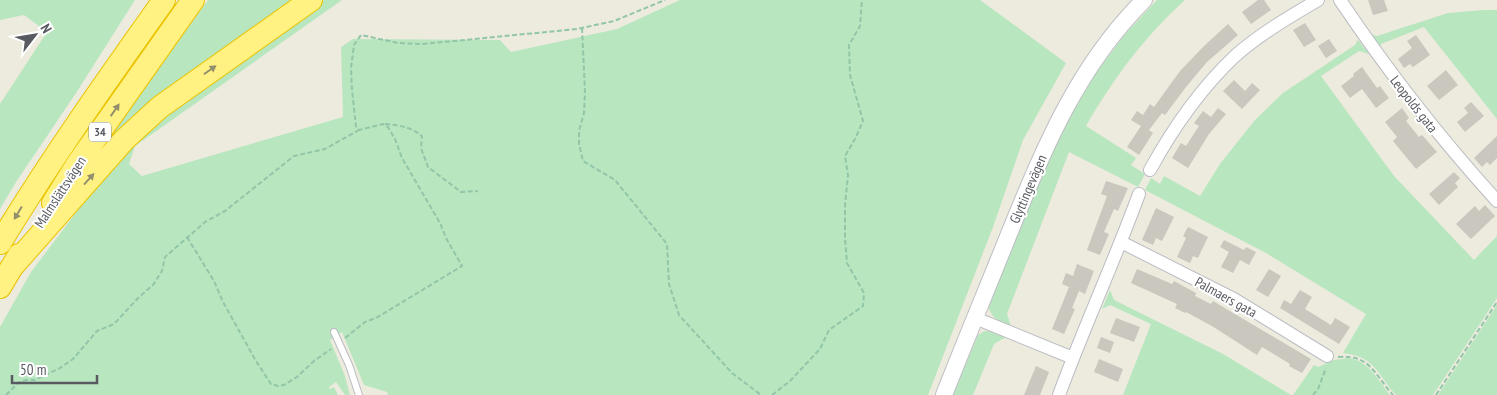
<svg xmlns="http://www.w3.org/2000/svg" width="1497" height="395" font-family="'PT Sans Narrow',sans-serif">
  <style>
    .green { fill: #b8e6bf }
    .building { fill: #c9c7be }
    .lines { fill: none; stroke-linecap: round; stroke-linejoin: round }
    .service-casing { stroke: #bcbdc4; stroke-width: 8 }
    .minor-casing { stroke: #bcbdc4; stroke-width: 14 }
    .tertiary-casing { stroke: #bcbdc4; stroke-width: 18 }
    .motorway-casing { stroke: #eac300; stroke-width: 24 }
    .path { stroke: #92c6a8; stroke-width: 2; stroke-dasharray: 5 2.5; stroke-linecap: butt }
    .service { stroke: #fff; stroke-width: 6 }
    .minor { stroke: #fff; stroke-width: 12 }
    .tertiary { stroke: #fff; stroke-width: 16 }
    .motorway { stroke: #fff282; stroke-width: 22 }
    .oneway { fill: #928f6d }
    .labels { text-anchor: middle; stroke-width: 4; stroke-linejoin: round; paint-order: stroke }
    .shield { fill: #fff; stroke: #8a8c90; stroke-width: 1 }
    .shield-label { font-size: 12px; font-weight: bold; fill: #585a61 }
    .street-label { font-size: 14px; fill: #585a61; stroke: #fff }
  </style>
  <rect width="100%" height="100%" fill="#ecebde"/>
  <path class="green" d="M0 0H135L76 93 16 182 0 209V104L47 32 24 15 0 20Z
    M208 0H297L107 148 104 145Z
    M324 0H342L135 146 129 164 142 176 343 117 341 47 353 39 500 40 511 52 617 29 680 0H980L1066 63 1023 140 993 227 928 395H388L387 392 364 385 342 332 330 340 345 376 350 395H345L336 382 329 387 330 389 334 387 338 395H0V327L31 272 112 165 152 125Z
    M1157 0H1185C1143 38 1114 78 1086 126L1136 158 1131 165 1145 174 1138 187 1069 152 1007 314 1011 326C999 321 992 319 988 306L1055 145 1071 114 1098 70 1126 33Z
    M1484 10H1497V119L1424 27 1381 44 1379 50 1369 34 1377 36 1448 13Z
    M1358 40 1369 54 1359 51 1321 76 1394 176 1474 260 1497 236V298L1433 395H1396C1376 373 1376 357 1343 353L1366 314 1266 253 1145 190 1151 178 1160 184 1164 176 1200 196 1220 164 1255 120 1283 93 1355 45Z
    M1110 290 1114 300 1223 354 1291 395H1123L1151 324 1110 305 1102 309Z
    M1497 305V395H1438Z
    M985 331H992L1006 337 994 344 973 395H953L978 335Z
    M1349 358C1369 361 1378 380 1390 395H1293L1314 365 1318 367 1334 360Z"/>
  <path class="building" d="M1258 0H1264L1271 10 1251 24 1242 12Z
    M1368 0H1384L1388 11 1373 15Z
    M1305 23 1316 40 1304 47 1293 30Z
    M1228 24 1238 35 1207 62 1186 87 1165 115 1162 113 1149 130 1153 133 1139 155 1127 147 1141 126 1131 120 1137 111 1143 115 1150 104 1154 107 1180 71 1204 46Z
    M1416 35 1430 55 1413 67 1410 64 1404 68 1398 59 1412 48 1407 41Z
    M1329 39 1337 51 1326 58 1318 46Z
    M1362 67 1377 88 1380 86 1389 98 1376 108 1362 89 1350 98 1341 86 1354 76 1353 74Z
    M1446 70 1458 85 1439 100 1427 86Z
    M1234 80 1245 91 1252 83 1260 90 1242 109 1223 91Z
    M1471 102 1484 116 1465 132 1457 122 1468 113 1464 108Z
    M1218 108 1226 114 1209 134 1188 168 1172 158 1181 143 1186 146 1199 126 1194 123 1203 111 1211 117Z
    M1402 108 1409 118 1406 121 1419 137 1422 135 1437 152 1416 169 1393 141 1397 137 1385 122Z
    M1497 136V158L1490 165 1487 162 1482 167 1474 158Z
    M1454 172 1460 178 1455 183 1458 187 1439 205 1429 194Z
    M1106 181 1128 188 1118 211 1114 209 1104 232 1109 234 1100 255 1087 250 1107 196 1101 194Z
    M1485 205 1495 216 1471 239 1456 224 1475 206 1479 211Z
    M1156 208 1174 217 1162 241 1156 238 1153 245 1142 240Z
    M1188 227 1208 237 1198 258 1193 256 1190 263 1177 257 1186 238 1183 236Z
    M1224 240 1244 250 1246 247 1256 252 1249 265 1240 260 1233 273 1221 267 1229 252 1220 247Z
    M1077 264 1094 271 1085 294 1079 291 1072 308 1075 309 1064 334 1052 329 1069 287 1062 284 1066 273 1073 276Z
    M1137 269 1172 284 1174 281 1196 293 1195 296 1211 304 1213 301 1311 359 1302 373 1289 366 1290 364 1262 347 1257 355 1212 326 1186 312 1185 313 1175 308 1177 304 1131 283Z
    M1269 269 1281 276 1268 297 1256 290Z
    M1300 290 1312 297 1305 309 1331 325 1335 318 1350 327 1339 344 1280 308 1284 300 1291 304Z
    M1116 318 1140 327 1134 342 1110 333Z
    M1101 337 1114 342 1110 353 1097 348Z
    M1099 359 1123 369 1118 382 1094 372Z
    M1036 366 1049 372 1040 395H1024Z"/>
  <g class="lines">
    <defs>
      <path id="service" d="M334 332 349 365 359 395"/>
      <path id="minor" d="M1340 0C1389 73 1438 136 1497 201
        M1150 170C1173 128 1200 89 1235 56 1260 34 1289 17 1318 0
        M1121 242 1234 299 1327 356
        M975 318 1073 358
        M1059 395C1084 327 1114 262 1139 194"/>
      <path id="tertiary" d="M944 395C966 339 989 284 1011 229 1046 144 1078 66 1144 0"/>
      <path id="motorway" d="M53 203 78 163 193 0
        M0 243C51 159 107 80 164 0
        M11 268 124 140 160 107 311 0
        M0 287 19 255"/>
    </defs>
    <use href="#service" class="service-casing"/>
    <use href="#minor" class="minor-casing"/>
    <use href="#tertiary" class="tertiary-casing"/>
    <use href="#motorway" class="motorway-casing"/>
    <path class="path" d="M582 28 585 92 584 113 579 131V144L583 161 615 180 667 244 669 284 679 315 732 373 761 395
      M385 124C399 125 411 127 422 136L421 148 428 167 461 192 478 191
      M187 237 214 281 223 302 256 361 271 384 278 386 284 385 297 377 314 361 331 349
      M345 338 365 322 376 318 462 266 446 238 440 223 402 158 395 139 388 127 383 124 359 130 356 127 352 90 351 68 354 45 361 35 398 43 423 44 577 29 614 21 665 0
      M1338 357C1370 354 1374 374 1393 395
      M6 395 18 383 26 380H35L60 368 73 359 97 331 114 324 138 298 153 285 162 271 165 257 205 222 225 211 294 156 325 149 359 130
      M772 395 790 381 820 349 829 330 863 306 864 293 847 263 845 238V205L848 175 845 156 855 139 863 121 850 75 849 45 860 26 862 0
      M1313 395 1318 389 1326 368
      M1436 395 1497 302"/>
    <use href="#service" class="service"/>
    <use href="#minor" class="minor"/>
    <use href="#tertiary" class="tertiary"/>
    <use href="#motorway" class="motorway"/>
  </g>
  <defs><path id="oneway-solid" d="M-6-.8H1V-3.2L6.5 0L1 3.2V.8H-6Z" transform="scale(1.25)"/></defs>
  <g class="oneway">
    <use href="#oneway-solid" transform="translate(210 70) rotate(-35)"/>
    <use href="#oneway-solid" transform="translate(115 110) rotate(-55)"/>
    <use href="#oneway-solid" transform="translate(89 179) rotate(-48)"/>
    <use href="#oneway-solid" transform="translate(18 213) rotate(121)"/>
  </g>
  <g class="labels">
    <rect class="shield" x="89" y="122.5" width="22" height="19" rx="4"/>
    <g class="shield-label">
      <text x="100" y="136">34</text>
    </g>
    <g class="street-label">
      <text transform="translate(1414 104) rotate(52)" y="5">Leopolds gata</text>
      <text transform="translate(1028 189) rotate(-67)" y="5">Glyttingevägen</text>
      <text transform="translate(60 192) rotate(-57)" y="5">Malmslättsvägen</text>
      <text transform="translate(1226 297) rotate(29)" y="5">Palmaers gata</text>
    </g>
  </g>
  <g transform="translate(35 35) rotate(59)" stroke="#ffffff" stroke-width="4" paint-order="stroke">
  <path d="M0-4L9 19L0 12L-9 19Z" fill="#585a61"/>
  <text y="-8" font-size="14" font-weight="bold" text-anchor="middle" fill="#585a61">N</text>
  </g>
  <path d="M12 375v8h85v-8" fill="none" stroke="#585a61" stroke-width="2.5"/>
  <text x="20" y="375" font-size="15" fill="#585a61" stroke="#ffffff" stroke-width="4" paint-order="stroke">50 m</text>
</svg>
